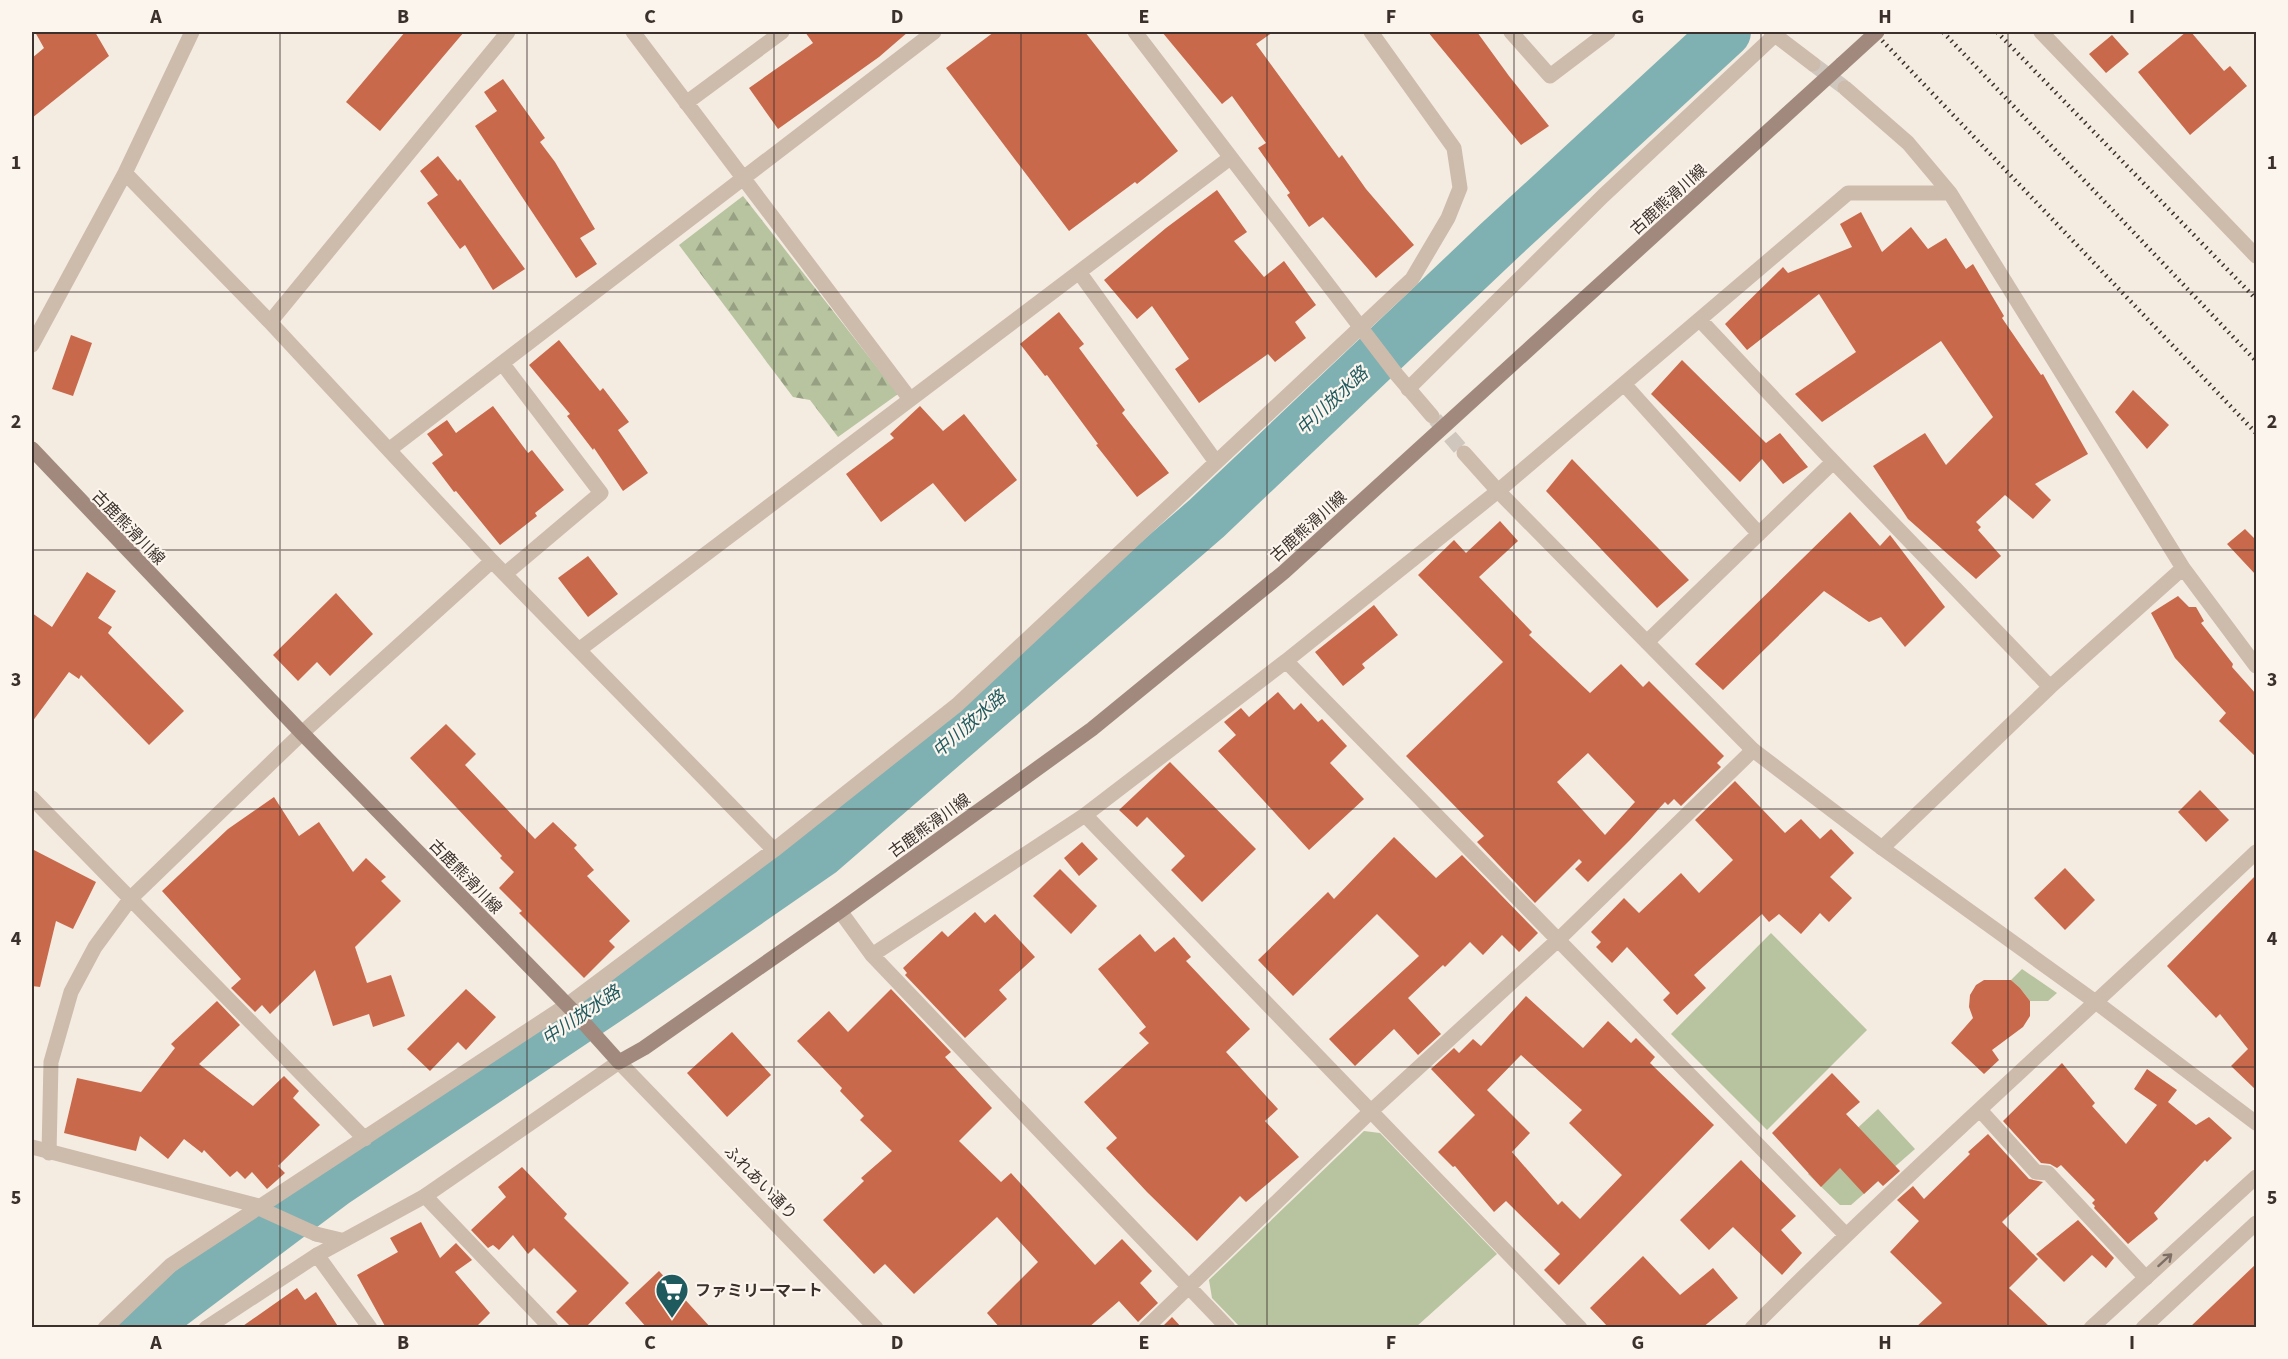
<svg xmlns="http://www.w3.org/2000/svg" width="2288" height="1359" font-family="'Source Sans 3','Noto Sans JP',sans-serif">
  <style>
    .green { fill: #b8c4a0 }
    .forest { fill: url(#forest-firs) }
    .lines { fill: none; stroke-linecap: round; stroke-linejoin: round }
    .river { stroke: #7fb0b2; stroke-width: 50 }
    .building { fill: #c8694b; fill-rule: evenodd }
    .minor-tunnel { stroke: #cfc6bd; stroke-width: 15; stroke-dasharray: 15 8; stroke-linecap: butt }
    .tertiary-tunnel { stroke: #cfc6bd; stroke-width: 15; stroke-dasharray: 15 8; stroke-linecap: butt }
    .minor { stroke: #cdbbac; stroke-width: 15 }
    .tertiary { stroke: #cdbbac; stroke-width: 15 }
    .secondary { stroke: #a18a7d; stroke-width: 15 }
    .rail { stroke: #3b302b; stroke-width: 4.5; stroke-dasharray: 1.5 4.5; stroke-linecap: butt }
    .secondary-bridge { stroke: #a18a7d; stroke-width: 15 }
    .oneway { stroke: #7d6f65 }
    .grid { fill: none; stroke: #3b302b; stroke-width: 1.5; stroke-opacity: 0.55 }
    .labels { text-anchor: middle; stroke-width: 4.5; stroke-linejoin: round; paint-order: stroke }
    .street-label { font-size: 16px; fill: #3b302b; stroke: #fbf5ee }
    .poi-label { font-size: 16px; font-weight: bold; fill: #3b302b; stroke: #fbf5ee; text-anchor: start }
    .water-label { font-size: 18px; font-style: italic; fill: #1f5a5e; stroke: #fbf5ee }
    .neatline { fill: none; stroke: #3b302b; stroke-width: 2 }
    .grid-label { font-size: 20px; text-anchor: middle; font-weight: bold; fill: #3b302b }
  </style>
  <defs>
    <pattern id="forest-firs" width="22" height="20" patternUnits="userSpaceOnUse" patternTransform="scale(1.5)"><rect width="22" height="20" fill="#b8c4a0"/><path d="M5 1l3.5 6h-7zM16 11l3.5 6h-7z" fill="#97a083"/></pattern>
  </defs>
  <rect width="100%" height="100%" fill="#f4ebe1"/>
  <path class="green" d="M1771 933 1867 1030 1767 1130 1671 1034Z
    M2022 969 2057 993 2048 1001H2030L2020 988 2011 980Z
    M1878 1109 1915 1149 1851 1205H1840L1808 1174Z
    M1364 1131 1380 1133 1497 1254 1416 1327H1240L1212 1298 1209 1280Z"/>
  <path class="forest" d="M743 196 898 394 838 437 810 400 793 397 679 245Z"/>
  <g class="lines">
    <path class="river" d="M141 1328 334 1183 628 986 820 853 1207 518 1497 243 1726 32"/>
  </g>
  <path class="building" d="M35 32H95L109 56 32 118V58L44 48Z
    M405 32H464L380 131 346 102Z
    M805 32H908L879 57 778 129 749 88 813 43Z
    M994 32H1085L1178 151 1137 184 1135 182 1069 231 946 68Z
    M1162 32H1273L1256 44 1339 158 1342 155 1366 189 1414 245 1376 278 1323 217 1309 227 1287 195 1290 193 1258 148 1266 143 1232 96 1222 104Z
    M1428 32H1477L1509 76 1549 126 1521 145Z
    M2186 32H2191L2224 71 2230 66 2247 86 2190 135 2138 72Z
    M2112 35 2129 54 2106 73 2089 54Z
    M503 79 545 138 540 142 555 162 595 229 580 238 597 264 576 278 475 126 497 111 484 92Z
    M438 156 458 181 460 179 525 269 493 290 465 245 460 249 427 203 438 195 420 171Z
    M1217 190 1247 232 1234 241 1264 277 1284 261 1316 305 1295 322 1306 338 1275 362 1268 354 1199 403 1175 369 1189 359 1152 306 1137 319 1104 280 1166 228Z
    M1861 212 1882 252 1911 227 1928 249 1946 238 1966 269 1973 264 2004 316 2002 318 2041 375 2043 374 2088 454 2035 484 2051 500 2033 519 2005 495 1976 522 1981 527 1978 530 2001 556 1976 579 1908 519 1873 466 1925 433 1946 465 1993 417 1941 341 1822 422 1795 394 1856 352 1819 294 1747 350 1725 324 1783 267 1788 273 1852 247 1840 224Z
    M1059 312 1084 344 1079 348 1125 410 1122 413 1169 473 1137 497 1096 445 1098 444 1047 375 1045 376 1020 344Z
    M71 335 92 343 73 396 52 389Z
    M559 340 600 391 603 388 629 422 618 430 648 473 623 491 594 448 593 450 567 416 570 414 529 365Z
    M1682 360 1766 443 1780 433 1808 467 1783 484 1762 459 1740 482 1651 394Z
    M2133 390 2169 425 2147 449 2115 412Z
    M493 406 528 453 532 450 564 490 535 513 537 516 500 545 456 491 454 492 432 463 443 455 427 434 447 420 456 433Z
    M920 406 943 431 964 414 1017 480 965 522 933 483 881 522 846 474 894 438 890 434Z
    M1572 459 1689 580 1657 608 1546 491Z
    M1850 512 1880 546 1890 535 1945 607 1905 647 1881 617 1869 622 1824 591 1723 690 1695 664Z
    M1500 521 1518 541 1479 577 1532 632 1529 635 1590 693 1621 664 1643 687 1649 681 1724 756 1717 763 1721 767 1681 806 1674 799 1668 805 1665 802 1630 840 1588 882 1575 869 1582 862 1579 859 1535 903 1477 842 1484 836 1406 756 1503 662 1418 575 1454 540 1466 553ZM1588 753 1635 802 1605 835 1557 782Z
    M2245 529 2256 540V575L2227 544Z
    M588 556 618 594 588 617 558 578Z
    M87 572 116 591 98 618 112 627 108 633 184 711 149 745 81 675 79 679 69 672 32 722V613L52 627Z
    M336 593 373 634 330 676 317 662 298 681 273 655Z
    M2178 596 2189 607H2196L2204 621 2201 623 2233 664 2232 667 2256 694V757L2219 721 2226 713 2175 658 2151 613Z
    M1374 605 1398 635 1362 664 1365 668 1343 686 1315 652Z
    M1278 692 1294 710 1301 703 1318 722 1322 719 1347 746 1330 763 1364 799 1309 850 1218 751 1236 735 1224 722 1241 708 1249 717Z
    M446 724 476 754 465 765 535 839 553 822 577 845 574 848 594 870 587 876 630 921 609 941 615 947 584 978 519 913 522 911 499 888 514 872 500 858 502 856 410 758Z
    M1170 762 1256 849 1202 902 1171 870 1185 856 1147 817 1137 827 1119 810Z
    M1735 781 1785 833 1801 819 1820 839 1831 829 1854 853 1830 877 1852 898 1829 922 1820 913 1801 934 1779 914 1769 922 1762 914 1694 975 1706 988 1677 1015 1663 1000 1670 993 1627 947 1612 963 1596 947 1601 942 1591 932 1624 898 1639 913 1681 873 1699 893 1733 860 1695 820Z
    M2200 790 2229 820 2206 842 2178 812Z
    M274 797 299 836 319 822 353 872 366 858 386 877 381 881 401 901 355 947 367 983 391 975 405 1016 373 1027 369 1014 333 1026 315 970 270 1014 262 1005 255 1012 231 988 241 979 162 891 228 829Z
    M1394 837 1436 878 1462 855 1538 933 1519 952 1502 935 1483 955 1470 942 1445 967 1443 965 1408 998 1441 1034 1418 1055 1394 1029 1355 1066 1329 1039 1419 956 1377 914 1293 996 1258 960 1328 892 1334 899Z
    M1082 842 1098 859 1079 876 1064 858Z
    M32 849 96 882 73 929 56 921 40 987 32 986Z
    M2065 868 2095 900 2065 930 2034 898Z
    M1060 869 1097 906 1071 934 1033 896Z
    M2256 875V1090L2231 1066 2248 1049 2220 1014 2216 1018 2167 966Z
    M975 912 985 923 995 914 1035 957 999 990 1007 999 965 1038 905 975 907 973 903 968 942 931 948 937Z
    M1140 934 1155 952 1174 937 1191 957 1186 961 1250 1029 1226 1052 1278 1109 1265 1121 1299 1157 1246 1202 1240 1196 1197 1241 1147 1192 1106 1148 1117 1138 1084 1102 1149 1043 1139 1033 1146 1027 1098 969Z
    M1984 980H2011L2020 988 2030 1001V1016L2023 1027 1992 1050 1999 1060 1984 1074 1951 1043 1973 1018 1969 1007 1970 995 1976 985Z
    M466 989 496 1017 466 1050 458 1042 430 1071 407 1049Z
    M891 989 951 1052 945 1057 992 1108 959 1141 1001 1182 1011 1173 1095 1265 1122 1239 1152 1271 1140 1283 1158 1303 1138 1322 1119 1301 1088 1328H1000L987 1313 1038 1262 997 1217 914 1294 885 1264 874 1274 823 1220 864 1181 861 1178 892 1151 860 1120 864 1116 840 1091 842 1088 797 1041 829 1011 848 1032Z
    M1526 996 1583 1048 1608 1021 1631 1043 1636 1038 1655 1057 1650 1063 1714 1125 1559 1285 1544 1270 1560 1254 1506 1201 1494 1212 1455 1166 1453 1167 1438 1152 1475 1115 1431 1069 1454 1048 1459 1053 1473 1039 1481 1046ZM1521 1055 1582 1110 1569 1123 1622 1175 1580 1219 1562 1201 1558 1205 1512 1152 1530 1133 1487 1090Z
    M217 1001 240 1025 199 1064 253 1106 284 1076 299 1091 293 1098 320 1125 278 1166 285 1173 267 1189 252 1172 245 1179 237 1171 230 1177 204 1150 202 1153 184 1139 168 1159 140 1136 136 1151 64 1133 77 1078 141 1092 175 1048 171 1044Z
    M732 1032 771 1075 727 1117 687 1073Z
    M2062 1063 2095 1103 2092 1106 2126 1144 2157 1105 2134 1089 2147 1069 2177 1090 2168 1102 2196 1125 2209 1117 2232 1138 2207 1162 2205 1160 2154 1213 2158 1219 2128 1244 2094 1208 2095 1206 2092 1203 2095 1200 2061 1165 2057 1168 2050 1164 2041 1163 2003 1121Z
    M1832 1073 1860 1102 1846 1114 1900 1171 1883 1186 1878 1181 1864 1194 1840 1168 1821 1187 1772 1133Z
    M1988 1134 2029 1179 2043 1182 2002 1222 2038 1259 2009 1288 2051 1328H1915L1942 1303 1890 1252 1919 1221 1897 1200 1913 1186 1924 1199 1970 1154 1968 1152Z
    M1741 1160 1796 1216 1781 1230 1802 1253 1782 1275 1733 1227 1709 1250 1680 1220Z
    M522 1167 567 1214 564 1218 629 1283 585 1328H572L556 1312 577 1291 534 1248 528 1254 513 1235 499 1250 493 1245 488 1248 471 1230 506 1197 498 1187Z
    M2078 1220 2114 1258 2106 1268 2092 1255 2064 1282 2036 1254Z
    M421 1222 440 1258 456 1243 472 1260 455 1272 490 1313 475 1328H386L357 1275 398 1252 390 1238Z
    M1643 1256 1680 1295 1713 1268 1738 1298 1702 1328H1609L1590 1308Z
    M2256 1264V1328H2189Z
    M659 1271 711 1328H647L625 1303Z
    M297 1288 305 1300 316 1292 339 1328H240Z
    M1172 1317 1182 1328H1161Z"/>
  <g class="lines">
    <path class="minor-tunnel" d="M1813 64 1845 88"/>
    <path class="tertiary-tunnel" d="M1435 419 1464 453"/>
    <path class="minor" d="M633 32 910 399
      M1511 32 1550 76 1608 32
      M1771 32 1813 64
      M2041 32 2256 256
      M1845 88 1908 143 1950 193
      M686 103 782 32
      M125 173 270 322 492 561 774 850
      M1079 272 1216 462
      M1700 320 1827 455 2050 687
      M270 322 508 32
      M32 345 125 173 192 32
      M502 363 601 493 505 574
      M1624 384 1759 534
      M1408 389 1603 196 1775 35
      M390 449 934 32
      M1647 642 1833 462
      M580 649 1230 158
      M1286 661 1845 1234
      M32 798 365 1139
      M1085 815 1580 1328
      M1882 848 2050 687 2183 568
      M840 911 872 955 1228 1328
      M872 955 1085 815 1286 661 1498 491 1848 193H1950L2183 568 2256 666
      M1980 1110 2036 1172 2048 1173 2146 1278
      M49 1153 51 1062 71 992 95 947 131 898 302 733 492 561
      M425 1196 551 1328
      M316 1234 341 1240
      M105 1328 171 1265 567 1005 774 850 957 705 1412 279 1448 218 1460 188 1454 148 1371 32
      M206 1328 317 1255 370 1328
      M1146 1328 1370 1112 1559 939 1753 750
      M1752 1328C1915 1164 2089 1011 2256 852"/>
    <path class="tertiary" d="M1135 32 1397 375 1432 416
      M1464 453 1498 491 1753 750 1882 848 2097 1003 2256 1123
      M32 1147 259 1206 263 1210 316 1234
      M317 1255 425 1196 619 1062 876 1328
      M2091 1328 2256 1177
      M2143 1328 2256 1223"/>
    <path class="secondary" d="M32 449 302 733 575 1013 619 1062 644 1048 840 911 1092 729 1284 572 1842 64"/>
    <path class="rail" d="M1874 32 2256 433
      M1943 32 2256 361
      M1997 32 2256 299"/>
    <path class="secondary-bridge" d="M1842 64 1877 32"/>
  </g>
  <defs><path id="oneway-shaft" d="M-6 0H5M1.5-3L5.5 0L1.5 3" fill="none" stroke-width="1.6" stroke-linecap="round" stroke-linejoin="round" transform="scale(1.5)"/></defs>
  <use class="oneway" href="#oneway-shaft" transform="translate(2165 1260) rotate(-42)"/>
  <path class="grid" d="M280 32V1328M527 32V1328M774 32V1328M1021 32V1328M1267 32V1328M1514 32V1328M1761 32V1328M2008 32V1328M32 292H2256M32 550H2256M32 809H2256M32 1067H2256"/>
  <defs>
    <symbol id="supermarket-pin" viewBox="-11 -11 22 30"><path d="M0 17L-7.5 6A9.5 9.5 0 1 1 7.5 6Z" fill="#1f5a5e" stroke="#fbf5ee"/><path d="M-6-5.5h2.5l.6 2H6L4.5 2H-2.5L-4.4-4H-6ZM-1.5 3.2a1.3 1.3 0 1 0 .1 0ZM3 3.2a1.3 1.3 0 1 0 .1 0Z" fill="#fff"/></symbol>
  </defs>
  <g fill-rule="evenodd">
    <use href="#supermarket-pin" x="653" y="1271" width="38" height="52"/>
  </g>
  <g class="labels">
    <g class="street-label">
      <text transform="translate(1668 199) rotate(-42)" y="6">古鹿熊滑川線</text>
      <text transform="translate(1308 526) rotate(-42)" y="6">古鹿熊滑川線</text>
      <text transform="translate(129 527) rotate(46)" y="6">古鹿熊滑川線</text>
      <text transform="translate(929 825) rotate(-36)" y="6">古鹿熊滑川線</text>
      <text transform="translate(466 876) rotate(46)" y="6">古鹿熊滑川線</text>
      <text transform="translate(761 1182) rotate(46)" y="6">ふれあい通り</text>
    </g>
    <g class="poi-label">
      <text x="695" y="1296">ファミリーマート</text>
    </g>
    <g class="water-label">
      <text transform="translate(1332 401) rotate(-43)" y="6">中川放水路</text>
      <text transform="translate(969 724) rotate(-41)" y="6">中川放水路</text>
      <text transform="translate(581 1015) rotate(-34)" y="6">中川放水路</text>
    </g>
  </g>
  <rect width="2288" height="1359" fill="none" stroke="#fbf5ee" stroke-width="66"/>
  <rect x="33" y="33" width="2222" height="1293" class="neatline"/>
  <g class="grid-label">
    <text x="156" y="23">A</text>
    <text x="403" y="23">B</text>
    <text x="650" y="23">C</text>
    <text x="897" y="23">D</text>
    <text x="1144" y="23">E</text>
    <text x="1391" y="23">F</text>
    <text x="1638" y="23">G</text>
    <text x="1885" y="23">H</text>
    <text x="2132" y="23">I</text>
    <text x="16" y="169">1</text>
    <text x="2272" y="169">1</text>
    <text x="16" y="428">2</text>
    <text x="2272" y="428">2</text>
    <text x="16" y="686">3</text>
    <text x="2272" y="686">3</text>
    <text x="16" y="945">4</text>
    <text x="2272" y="945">4</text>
    <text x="16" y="1204">5</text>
    <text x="2272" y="1204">5</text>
    <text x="156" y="1349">A</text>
    <text x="403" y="1349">B</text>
    <text x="650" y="1349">C</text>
    <text x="897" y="1349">D</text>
    <text x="1144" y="1349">E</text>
    <text x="1391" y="1349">F</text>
    <text x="1638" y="1349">G</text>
    <text x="1885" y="1349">H</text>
    <text x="2132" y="1349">I</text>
  </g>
</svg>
